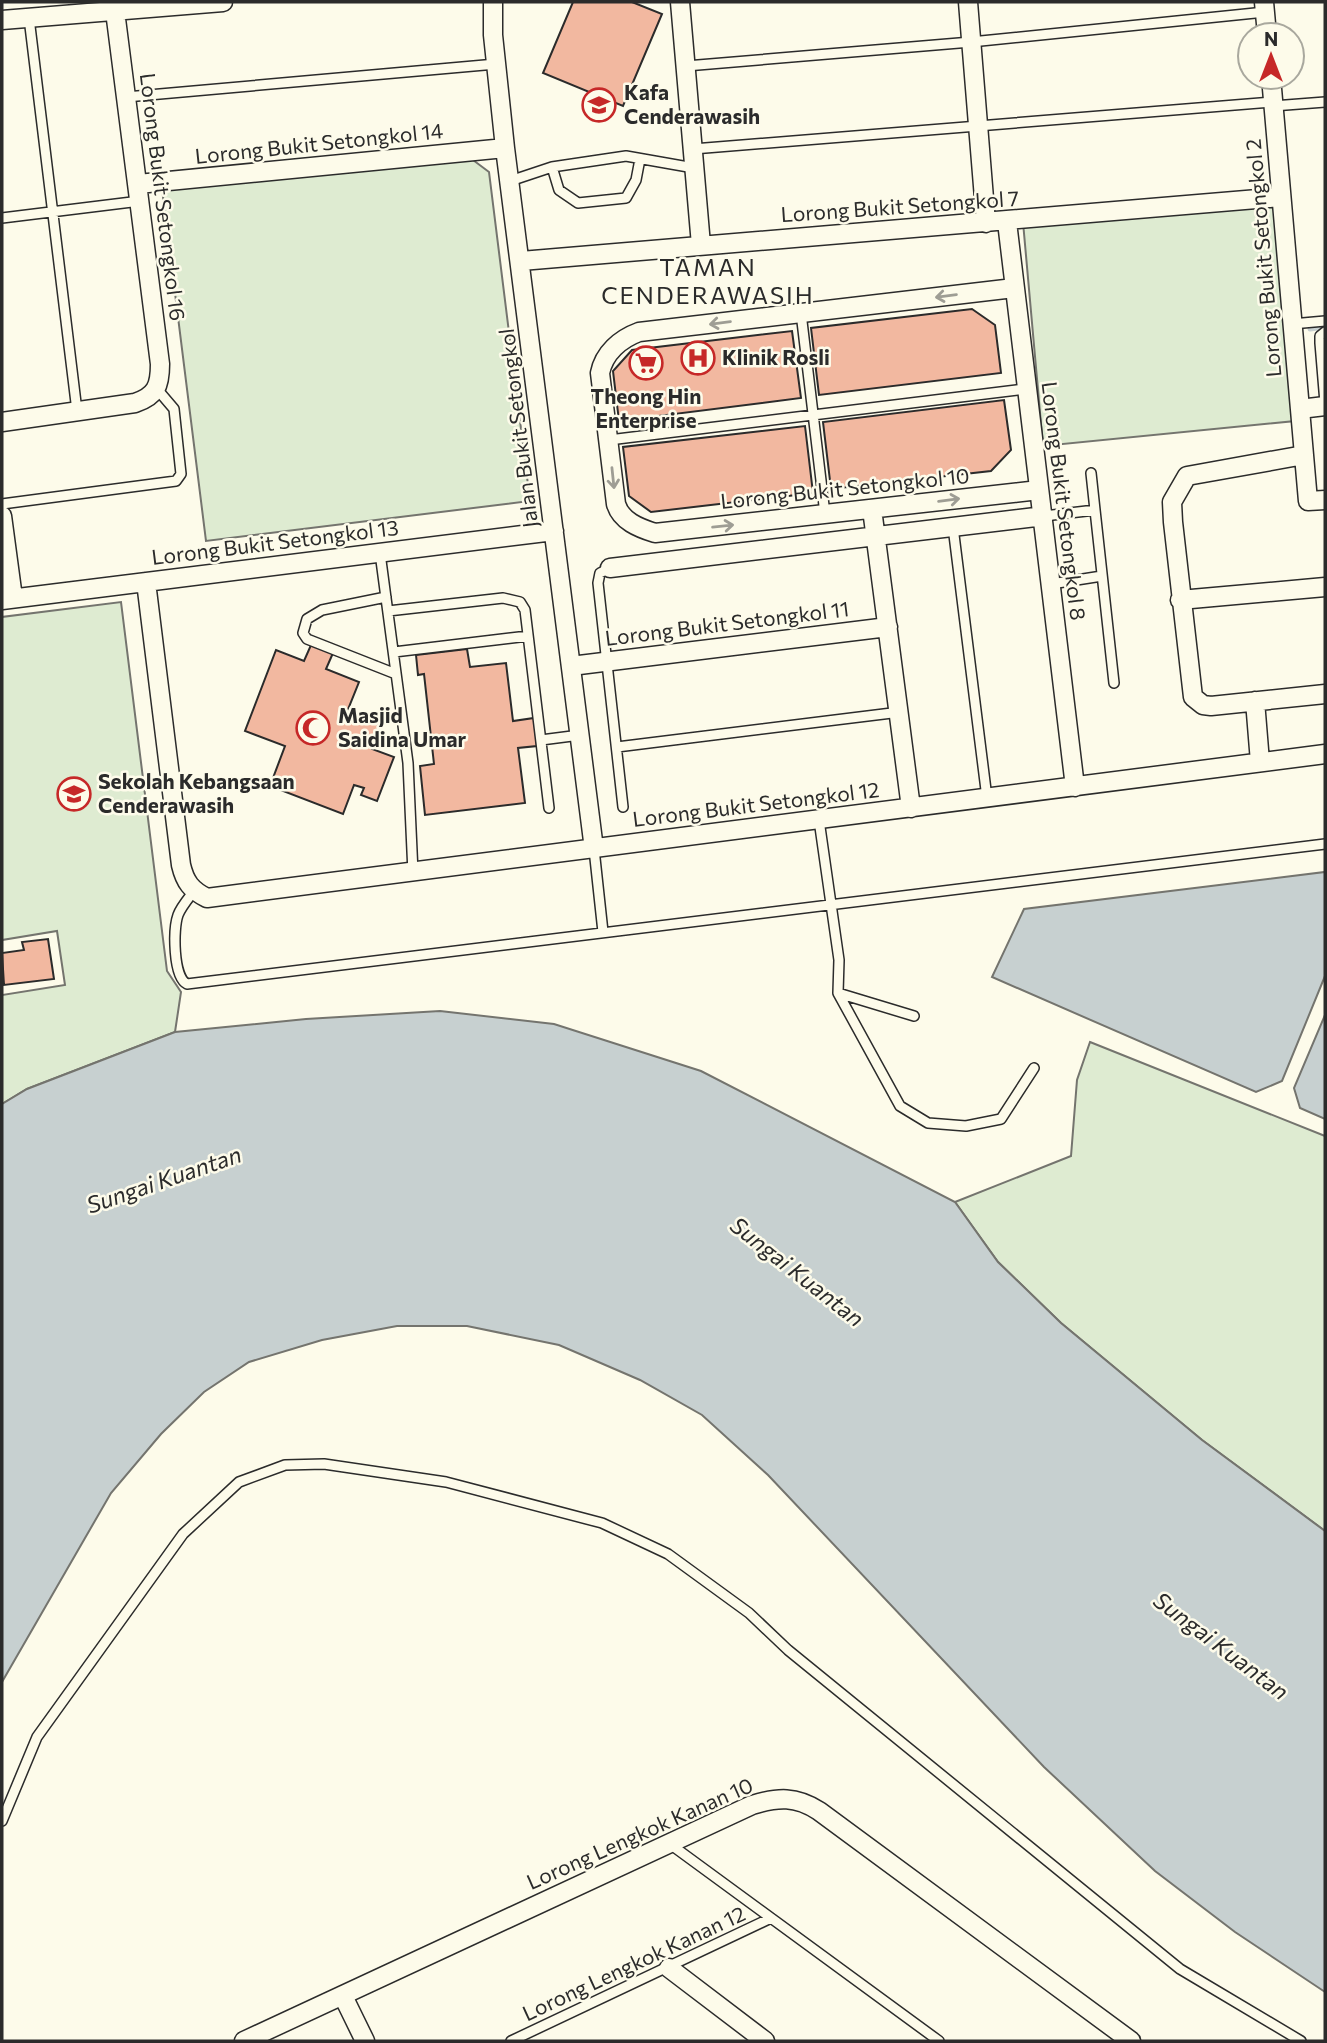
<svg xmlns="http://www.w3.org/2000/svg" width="1327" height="2043" font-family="Commissioner,sans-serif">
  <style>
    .green { fill: #deebd1; stroke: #74746e; stroke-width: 2 }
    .water { fill: #c7d0d0; stroke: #74746e; stroke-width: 2 }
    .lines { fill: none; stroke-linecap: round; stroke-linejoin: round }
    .stream { stroke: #c7d0d0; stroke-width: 5 }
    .building { fill: #f2b8a0; stroke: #2b2b2b; stroke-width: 2 }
    .lane-casing { stroke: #2b2b2b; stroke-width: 12 }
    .street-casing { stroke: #2b2b2b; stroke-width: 21 }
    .lane { stroke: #fdfbea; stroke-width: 9 }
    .street { stroke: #fdfbea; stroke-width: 18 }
    .oneway { stroke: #9e9d94 }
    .labels { text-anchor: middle; stroke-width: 5; stroke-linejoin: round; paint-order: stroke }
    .poi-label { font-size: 21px; font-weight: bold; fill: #2b2b2b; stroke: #fdfbea; text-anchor: start }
    .street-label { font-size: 21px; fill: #2b2b2b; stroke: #fdfbea }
    .water-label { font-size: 23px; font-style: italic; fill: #2b2b2b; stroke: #fdfbea }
    .quarter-label { font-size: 24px; letter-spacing: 2px; fill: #2b2b2b; stroke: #fdfbea }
  </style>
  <rect width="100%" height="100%" fill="#fdfbea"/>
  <path class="green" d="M469 157 489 172 530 501 206 541 162 189Z
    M1275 201 1295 421 1043 446 1023 222Z
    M121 602 167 971 181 992 175 1032 27 1089 2 1104V995L65 985 57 931 2 940V617Z
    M1090 1042 1325 1136V1531L1202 1440 1061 1323 998 1262 955 1202 1071 1156 1077 1080Z"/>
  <path class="water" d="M1325 872V976L1282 1081 1256 1092 992 977 1024 909Z
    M440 1011 554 1024 701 1071 955 1202 998 1262 1061 1323 1202 1440 1325 1531V1992L1235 1932 1155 1871 1044 1767 768 1475 702 1415 640 1380 559 1345 467 1326H397L322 1340 249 1362 204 1392 161 1434 111 1493 2 1682V1104L27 1089 175 1032 306 1019Z
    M1325 1015V1119L1300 1108 1294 1088Z"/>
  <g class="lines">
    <path class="stream" d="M1310 329 1325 327"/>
  </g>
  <path class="building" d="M573 2H632L662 14 623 106 543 73Z
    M972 309 995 325 1001 373 819 395 811 328Z
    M792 331 801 398 619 421 613 371 632 350Z
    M1004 400 1011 450 991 471 831 489 823 422Z
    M805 426 813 493 651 512 629 496 623 447Z
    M311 645 333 653 326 669 359 682 347 712 381 725 372 749 394 757 377 801 361 795 364 788 354 785 343 814 270 786 285 746 245 731 276 650 304 661Z
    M467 649 470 667 506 663 513 721 534 718 537 746 518 748 525 803 425 815 420 766 434 764 424 674 418 675 416 655Z
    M48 939 54 979 4 985 2 953 24 950 22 942Z"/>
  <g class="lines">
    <defs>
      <path id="lane" d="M29 18 77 411
        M686 66 971 42 1265 12
        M126 97 496 64
        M1273 106 1325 102
        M693 149 1273 102
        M552 167 559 190 578 203 626 198 636 180 640 159
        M510 181 552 167 626 156 694 168
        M2 218 140 201
        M801 313 825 514
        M1292 324 1325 321
        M1325 332 1320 336V343L1325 403
        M609 440 1025 389
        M1091 473 1095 510
        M2 504 176 481 181 474 174 409 157 389
        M1044 516 1095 510 1114 683
        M953 527 987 798
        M380 553 408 763 413 873
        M610 568 600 573 598 583 623 807
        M1051 584 1102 576
        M386 597 322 610 307 619 303 633 307 639 396 674
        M388 611 503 598 520 602 525 610 549 808
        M394 652 528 636
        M541 740 580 735
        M617 747 900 712
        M819 820 839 960 838 993 900 1106 928 1123 966 1126 1001 1119 1034 1068
        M594 849 603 932
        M194 891C188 899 181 907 178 915 173 929 173 977 187 984L1325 844
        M838 993 914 1016
        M2 1821 37 1737 183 1534 239 1482 285 1465 324 1464 446 1482 602 1523 668 1554 749 1613 788 1650 1180 1969 1301 2041
        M670 1844 939 2041
        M511 2041 771 1918"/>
      <path id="street" d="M493 2V35L505 148 594 849
        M680 2 701 245
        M968 2 986 223
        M1264 2 1267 35
        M2 20 223 2
        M1271 77 1308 501 1325 500
        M138 184 505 148
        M1007 222 1075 787
        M521 261 1281 197
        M1014 288 639 332C620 339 604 353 600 373L616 504C621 521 639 528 655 533L1039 490
        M1300 409 1325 406
        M2 422 135 403C156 396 160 386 160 364L115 11
        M1304 455 1187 476 1172 502 1173 522 1193 697 1203 705 1211 706 1325 694
        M872 509 911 808
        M2 516 13 598
        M610 568 1044 516
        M146 582 181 865C185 882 191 890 207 898L1325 754
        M2 600 554 531
        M1180 600 1325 587
        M571 666 888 627
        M1255 701 1260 762
        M669 1968 765 2041
        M343 1996 365 2041
        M244 2041 752 1805C778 1797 796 1796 819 1811L1131 2041"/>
    </defs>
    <use href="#lane" class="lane-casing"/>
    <use href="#street" class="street-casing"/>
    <use href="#lane" class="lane"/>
    <use href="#street" class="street"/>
  </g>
  <defs><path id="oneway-shaft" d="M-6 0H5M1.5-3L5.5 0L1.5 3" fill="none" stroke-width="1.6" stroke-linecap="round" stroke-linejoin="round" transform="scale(1.75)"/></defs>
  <g class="oneway">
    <use href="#oneway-shaft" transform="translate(946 296) rotate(173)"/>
    <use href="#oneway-shaft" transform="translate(720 323) rotate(173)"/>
    <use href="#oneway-shaft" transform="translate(613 478) rotate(84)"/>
    <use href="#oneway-shaft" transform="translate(949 500) rotate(-7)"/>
    <use href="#oneway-shaft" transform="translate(723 526) rotate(-6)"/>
  </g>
  <defs>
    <symbol id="school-ring" viewBox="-11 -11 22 22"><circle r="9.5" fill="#fdfbea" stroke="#c62828" stroke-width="1.5"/><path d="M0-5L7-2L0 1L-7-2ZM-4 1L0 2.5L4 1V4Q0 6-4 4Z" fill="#c62828"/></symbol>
    <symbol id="hospital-ring" viewBox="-11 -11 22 22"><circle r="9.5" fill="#fdfbea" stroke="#c62828" stroke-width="1.5"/><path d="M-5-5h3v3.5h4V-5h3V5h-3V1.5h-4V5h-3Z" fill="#c62828"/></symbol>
    <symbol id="supermarket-ring" viewBox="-11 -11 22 22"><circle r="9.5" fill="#fdfbea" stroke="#c62828" stroke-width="1.5"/><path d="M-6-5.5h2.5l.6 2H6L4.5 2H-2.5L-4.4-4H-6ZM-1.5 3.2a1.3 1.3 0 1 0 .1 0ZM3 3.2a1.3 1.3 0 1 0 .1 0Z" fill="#c62828"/></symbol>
    <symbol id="mosque-ring" viewBox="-11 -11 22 22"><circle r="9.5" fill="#fdfbea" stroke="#c62828" stroke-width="1.5"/><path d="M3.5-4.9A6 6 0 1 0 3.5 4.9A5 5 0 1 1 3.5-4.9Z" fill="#c62828"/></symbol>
  </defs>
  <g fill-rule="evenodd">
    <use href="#school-ring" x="580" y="86" width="38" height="38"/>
    <use href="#hospital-ring" x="679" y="339" width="38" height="38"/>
    <use href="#supermarket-ring" x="627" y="344" width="38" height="38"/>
    <use href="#mosque-ring" x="294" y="709" width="38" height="38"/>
    <use href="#school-ring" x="55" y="775" width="38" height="38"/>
  </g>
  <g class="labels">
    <g class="poi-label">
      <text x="624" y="100">Kafa<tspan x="624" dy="24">Cenderawasih</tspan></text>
      <text x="722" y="365">Klinik Rosli</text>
      <text x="646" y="404" text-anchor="middle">Theong Hin<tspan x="646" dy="24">Enterprise</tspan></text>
      <text x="338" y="723">Masjid<tspan x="338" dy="24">Saidina Umar</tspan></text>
      <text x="98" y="789">Sekolah Kebangsaan<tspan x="98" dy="24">Cenderawasih</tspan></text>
    </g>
    <g class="street-label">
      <text transform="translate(319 144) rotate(-6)" y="7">Lorong Bukit Setongkol 14</text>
      <text transform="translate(162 197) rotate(83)" y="7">Lorong Bukit Setongkol 16</text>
      <text transform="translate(900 207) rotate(-4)" y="7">Lorong Bukit Setongkol 7</text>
      <text transform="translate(1264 258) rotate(-95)" y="7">Lorong Bukit Setongkol 2</text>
      <text transform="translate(519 428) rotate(-97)" y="7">Jalan Bukit Setongkol</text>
      <text transform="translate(845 489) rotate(-6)" y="7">Lorong Bukit Setongkol 10</text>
      <text transform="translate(1063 501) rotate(83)" y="7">Lorong Bukit Setongkol 8</text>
      <text transform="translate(275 543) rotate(-7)" y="7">Lorong Bukit Setongkol 13</text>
      <text transform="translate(727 624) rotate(-7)" y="7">Lorong Bukit Setongkol 11</text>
      <text transform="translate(756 805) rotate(-7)" y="7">Lorong Bukit Setongkol 12</text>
      <text transform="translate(640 1834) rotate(-24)" y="7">Lorong Lengkok Kanan 10</text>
      <text transform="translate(634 1964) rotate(-25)" y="7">Lorong Lengkok Kanan 12</text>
    </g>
    <g class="water-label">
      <text transform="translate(164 1180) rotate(-19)" y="8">Sungai Kuantan</text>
      <text transform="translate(797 1272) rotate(38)" y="8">Sungai Kuantan</text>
      <text transform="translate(1221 1646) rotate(37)" y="8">Sungai Kuantan</text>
    </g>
    <g class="quarter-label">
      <text x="708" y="276">TAMAN<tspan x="708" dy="28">CENDERAWASIH</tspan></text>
    </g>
  </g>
  <rect width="1327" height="2043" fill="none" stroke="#2b2b2b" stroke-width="7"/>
  <g transform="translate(1271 56)"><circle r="33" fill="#fdfbea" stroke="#a9a89e" stroke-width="2"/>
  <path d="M0-5L12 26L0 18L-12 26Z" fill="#c62828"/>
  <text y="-10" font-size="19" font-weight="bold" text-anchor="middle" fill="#2b2b2b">N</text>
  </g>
</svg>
